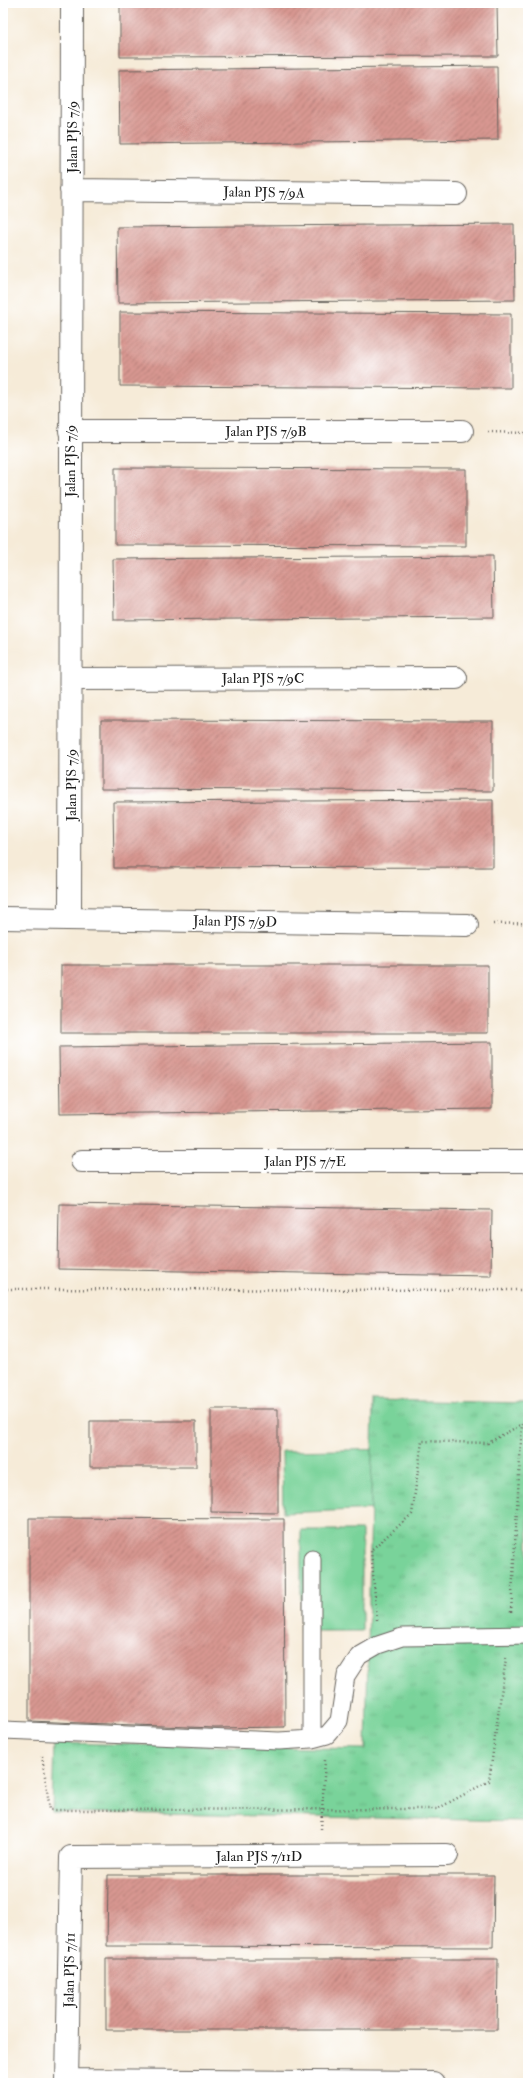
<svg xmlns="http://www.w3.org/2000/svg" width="531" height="2086" font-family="'IM FELL Double Pica',serif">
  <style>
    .grass { fill: #79d39a; stroke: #4a785b }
    .park { fill: url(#park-tufts); stroke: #4a785b }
    .building { fill: url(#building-hatch) }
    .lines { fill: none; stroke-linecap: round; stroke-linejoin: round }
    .service-casing { stroke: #68645e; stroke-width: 19 }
    .minor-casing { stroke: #68645e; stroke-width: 24 }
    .path { stroke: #68645e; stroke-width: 2.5; stroke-dasharray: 1 3; stroke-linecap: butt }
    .service { stroke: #fff; stroke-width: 17 }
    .minor { stroke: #fff; stroke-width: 22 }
    .labels { text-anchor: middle; stroke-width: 3; stroke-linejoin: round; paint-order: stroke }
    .street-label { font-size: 14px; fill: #1c1c1c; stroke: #fff }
  </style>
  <defs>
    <pattern id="park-tufts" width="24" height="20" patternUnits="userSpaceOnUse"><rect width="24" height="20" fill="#79d39a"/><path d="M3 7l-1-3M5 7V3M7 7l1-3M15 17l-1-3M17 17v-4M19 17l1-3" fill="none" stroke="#68b584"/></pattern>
    <pattern id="building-hatch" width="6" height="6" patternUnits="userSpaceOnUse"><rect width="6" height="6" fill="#d89791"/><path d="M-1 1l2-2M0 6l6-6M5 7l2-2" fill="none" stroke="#ae7a76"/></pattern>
  </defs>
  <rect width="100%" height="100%" fill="#fff"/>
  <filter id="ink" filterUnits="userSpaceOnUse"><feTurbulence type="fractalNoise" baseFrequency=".025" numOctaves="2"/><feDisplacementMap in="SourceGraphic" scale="8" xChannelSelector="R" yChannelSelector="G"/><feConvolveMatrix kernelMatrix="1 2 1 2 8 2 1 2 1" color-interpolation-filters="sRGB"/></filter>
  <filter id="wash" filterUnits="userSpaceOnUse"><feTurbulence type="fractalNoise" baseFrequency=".012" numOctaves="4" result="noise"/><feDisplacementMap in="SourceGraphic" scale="16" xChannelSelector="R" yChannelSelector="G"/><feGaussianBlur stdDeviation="0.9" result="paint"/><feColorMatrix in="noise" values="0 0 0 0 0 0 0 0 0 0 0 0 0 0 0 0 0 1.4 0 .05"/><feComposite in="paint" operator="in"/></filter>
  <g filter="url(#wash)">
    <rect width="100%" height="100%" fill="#f6ebd8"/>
    <path class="grass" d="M401 1449 403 1508 283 1513 282 1451Z
      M301 1530H362V1631H301Z"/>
    <path class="park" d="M373 1400 528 1403V1683L525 1821 52 1812 54 1743 366 1749Z"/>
    <g id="blocks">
      <path class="building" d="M120 3H497L498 56 120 57Z
        M497 66 498 140 120 144 119 70Z
        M514 224 515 300 118 303 117 227Z
        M120 312 511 314V388L120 386Z
        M115 468 466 469V546L115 545Z
        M493 556 494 617 114 620 113 559Z
        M101 720 493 721V791L101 789Z
        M493 800V867L114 868 113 802Z
        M61 965H488V1033H61Z
        M492 1042V1109L60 1114 59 1047Z
        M59 1204 492 1210 491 1276 58 1269Z
        M211 1409H278V1513L211 1512Z
        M90 1421H196V1467H90Z
        M29 1518 284 1519 285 1727 215 1728 29 1721Z
        M108 1875H494L493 1947 107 1946Z
        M106 1959H498L497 2030H106Z"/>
    </g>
  </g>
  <g filter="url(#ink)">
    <use href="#blocks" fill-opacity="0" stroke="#68645e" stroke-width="1"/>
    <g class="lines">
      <defs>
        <path id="service" d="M312 1559V1739
          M3 1730 279 1741 312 1739 327 1735 339 1721 346 1676 359 1656 378 1645 402 1637 528 1635"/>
        <path id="minor" d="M71 190 456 194
          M70 431H462
          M71 679 456 678
          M3 918 467 925
          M70 919 72 3
          M82 1161H528
          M67 2080 433 2083
          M67 2083 71 1857 447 1855"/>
      </defs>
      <use href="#service" class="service-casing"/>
      <use href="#minor" class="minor-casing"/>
      <path class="path" d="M488 432 528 433
        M493 924 528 923
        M3 1289 528 1290
        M511 1612 522 1424
        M377 1620 371 1550 412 1514 422 1441 488 1443 522 1424 528 1425
        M42 1756 50 1810 437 1809 489 1781 506 1658
        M321 1829 325 1760"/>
      <use href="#service" class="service"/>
      <use href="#minor" class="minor"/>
    </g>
  </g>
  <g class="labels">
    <g class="street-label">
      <text transform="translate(72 137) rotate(-90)" y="5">Jalan PJS 7/9</text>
      <text transform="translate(264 192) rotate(1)" y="5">Jalan PJS 7/9A</text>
      <text x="266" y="436">Jalan PJS 7/9B</text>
      <text transform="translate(70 461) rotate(-90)" y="5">Jalan PJS 7/9</text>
      <text x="263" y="683">Jalan PJS 7/9C</text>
      <text transform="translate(71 785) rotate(-90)" y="5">Jalan PJS 7/9</text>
      <text transform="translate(235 921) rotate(1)" y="5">Jalan PJS 7/9D</text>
      <text x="305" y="1166">Jalan PJS 7/7E</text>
      <text x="259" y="1861">Jalan PJS 7/11D</text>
      <text transform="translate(69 1970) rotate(-89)" y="5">Jalan PJS 7/11</text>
    </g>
  </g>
  <rect width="531" height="2086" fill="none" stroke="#fff" stroke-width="16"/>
</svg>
